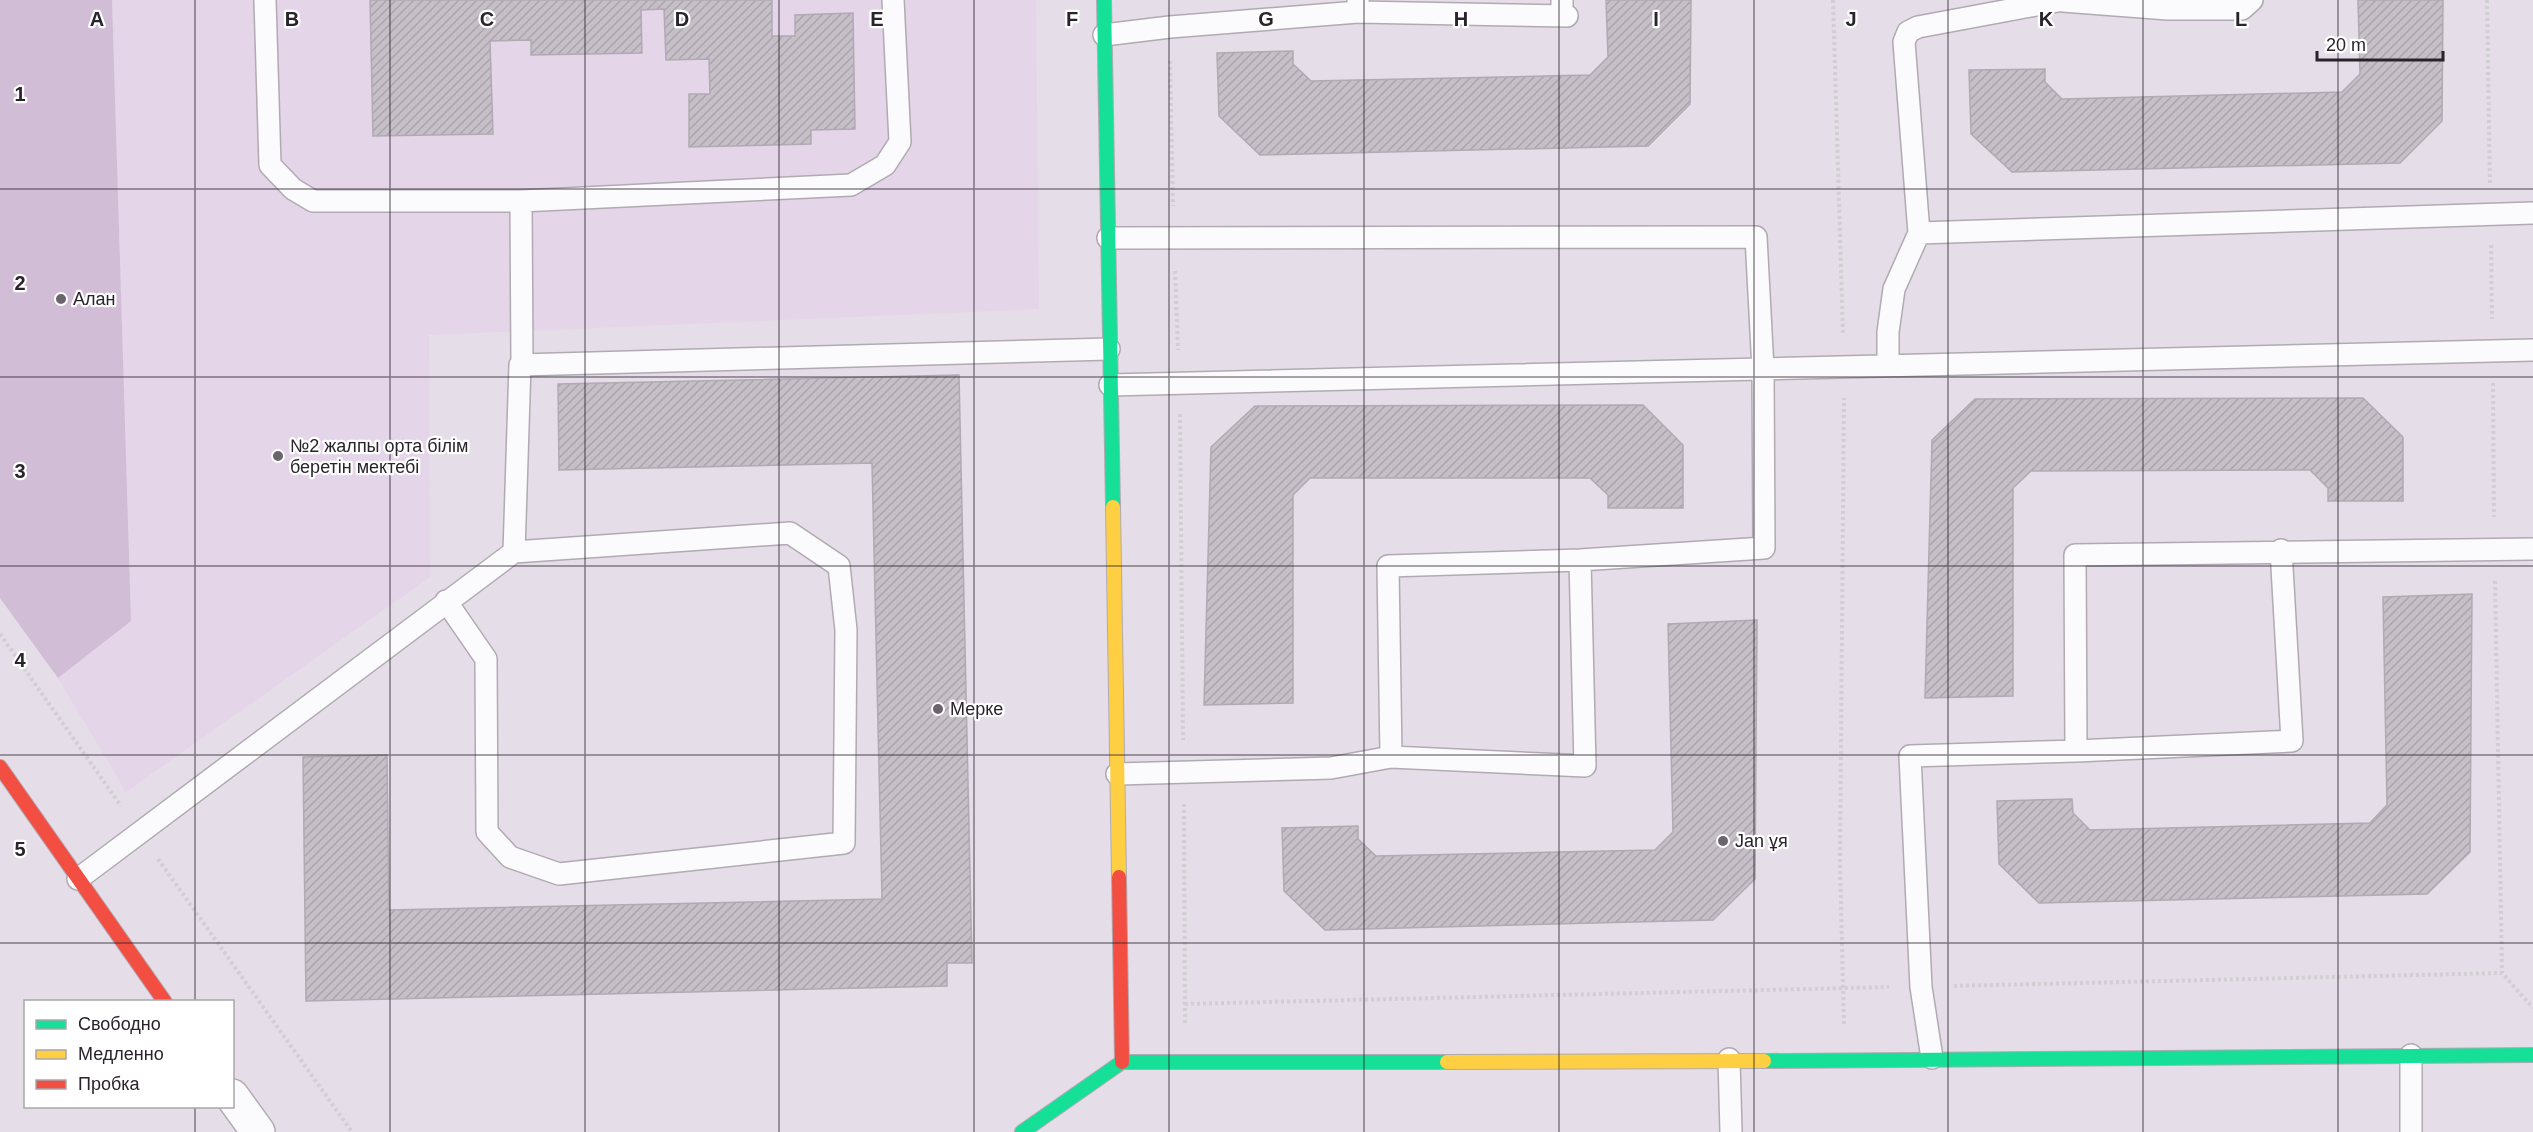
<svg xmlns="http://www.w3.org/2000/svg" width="2533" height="1132" font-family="Helvetica,sans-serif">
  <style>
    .built { fill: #e4d5e9 }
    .grass { fill: #d1bdd6 }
    .building { fill: url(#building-hatch); stroke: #b0aab3; stroke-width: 1.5 }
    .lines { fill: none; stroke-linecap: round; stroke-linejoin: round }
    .lane-casing { stroke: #b1aab3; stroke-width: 24 }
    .street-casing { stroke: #b1aab3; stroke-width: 36 }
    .fast-casing { stroke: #b1aab3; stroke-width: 16 }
    .slow-casing { stroke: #b1aab3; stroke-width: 16 }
    .jam-casing { stroke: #b1aab3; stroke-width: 16 }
    .path { stroke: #d1cfd3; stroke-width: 4; stroke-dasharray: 3 3; stroke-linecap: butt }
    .lane { stroke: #fbfafc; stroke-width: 21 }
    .street { stroke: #fbfafc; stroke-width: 33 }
    .fast { stroke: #16e098; stroke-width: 14 }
    .slow { stroke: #ffcf43; stroke-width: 14 }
    .jam { stroke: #f24e42; stroke-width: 14 }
    .grid { fill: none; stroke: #29232b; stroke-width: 1.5; stroke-opacity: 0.55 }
    .poi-dot { fill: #6b646d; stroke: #fff; stroke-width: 2 }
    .labels { text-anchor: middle; stroke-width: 4.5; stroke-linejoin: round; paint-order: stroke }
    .poi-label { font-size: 18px; fill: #29232b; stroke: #fff; text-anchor: start }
    .grid-label { font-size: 20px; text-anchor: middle; font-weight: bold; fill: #29232b; stroke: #fff; stroke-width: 4.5; stroke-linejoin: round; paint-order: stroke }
  </style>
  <defs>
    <pattern id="building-hatch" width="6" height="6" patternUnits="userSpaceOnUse" patternTransform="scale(1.5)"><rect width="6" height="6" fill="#c6bfc8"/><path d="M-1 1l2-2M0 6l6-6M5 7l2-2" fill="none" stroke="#aaa4ac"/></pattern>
  </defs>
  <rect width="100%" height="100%" fill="#e5dde8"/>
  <path class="built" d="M112 0H1036L1039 309 429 335 430 577 126 792 58 678 131 621Z"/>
  <path class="grass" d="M0 0H112L131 621 58 678 0 598Z"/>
  <path class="building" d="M370 0H772V36H795V15L853 13 855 129 811 130V144L689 147V94H710L709 59 666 60 664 9 641 10 642 53 531 55V40L490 41 493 134 373 136Z
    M1606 0H1691L1690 104 1648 146 1260 155 1219 116 1217 53 1293 51V64L1311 81 1590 75 1608 57Z
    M2358 0H2443L2442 121 2400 163 2012 172 1971 134 1969 70 2045 69V82L2062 99 2342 92 2360 74Z
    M959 375 972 963H947V986L306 1001 303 757 387 755 389 910 882 899 872 463 559 470 558 384Z
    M2363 398 2403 437V501H2328V488L2310 470 2031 471 2013 488V696L1925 698 1932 440 1975 399Z
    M1643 405 1683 445V508H1608V495L1590 478H1310L1293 495V703L1204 705 1211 447 1255 406Z
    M2472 594 2470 852 2427 894 2039 903 1999 864 1997 801 2072 799 2073 813 2090 830 2370 823 2387 805 2383 597Z
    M1757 620 1755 879 1713 920 1325 930 1284 891 1282 828 1358 826V839L1376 856 1655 850 1673 832 1668 624Z"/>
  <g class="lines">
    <defs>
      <path id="lane" d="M265 0 270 165 293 189 313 201H521L851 185 885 165 900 142 893 0
        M2063 0 1918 27 1908 32 1904 42 1919 233 2533 213
        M2063 1 2168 9H2242L2252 0
        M1358 12 1567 16 1562 14V0
        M1104 35 1170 27 1358 12V0
        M521 201 522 364
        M1108 238 1756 237 1763 369 1764 548 1580 560 1388 566 1391 757 1331 768 1117 774
        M1888 366V332L1894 289 1919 233
        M1110 385 2533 350
        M446 601 486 659 487 832 510 857 559 874 844 843 846 630 839 566 790 533 514 552
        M2076 751 2292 741 2281 550
        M1391 757 1585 766 1580 560
        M78 879 514 552 520 365 1109 349
        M1932 1058 1921 987 1910 756 2076 751 2075 555 2533 549
        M1729 1059 1731 1132
        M2411 1132V1055"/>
      <path id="street" d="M232 1096 258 1132"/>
      <path id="fast" d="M1104 0 1113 507
        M1764 1061 2533 1055
        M1022 1132 1122 1062H1447"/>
      <path id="slow" d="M1113 507 1119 877
        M1447 1062 1764 1061"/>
      <path id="jam" d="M0 767 165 1002
        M1119 877 1122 1062"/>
    </defs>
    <use href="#lane" class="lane-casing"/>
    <use href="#street" class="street-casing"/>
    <use href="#fast" class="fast-casing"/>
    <use href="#slow" class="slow-casing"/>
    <use href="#jam" class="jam-casing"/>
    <path class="path" d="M1833 0 1843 334
      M2487 0 2490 184
      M1170 61 1173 206
      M2491 245 2492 319
      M1175 271 1178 350
      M2493 383 2494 517
      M1180 414 1183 740
      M2495 581 2502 973
      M0 634 121 806
      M1184 804 1185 1025
      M158 859 352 1132
      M1954 986 2502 973 2533 1008
      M1185 1004 1889 987
      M1844 1024 1840 864 1844 398"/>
    <use href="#lane" class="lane"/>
    <use href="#street" class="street"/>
    <use href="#fast" class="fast"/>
    <use href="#slow" class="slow"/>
    <use href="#jam" class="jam"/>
  </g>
  <path class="grid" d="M195 0V1002M390 0V1132M585 0V1132M779 0V1132M974 0V1132M1169 0V1132M1364 0V1132M1559 0V1132M1754 0V1132M1948 0V1132M2143 0V1132M2338 0V1132M0 189H2533M0 377H2533M0 566H2533M0 755H2533M0 943H2533M195 1106V1132"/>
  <g class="poi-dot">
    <circle cx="61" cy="299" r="6"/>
    <circle cx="278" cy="456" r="6"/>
    <circle cx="938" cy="709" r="6"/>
    <circle cx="1723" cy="841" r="6"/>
  </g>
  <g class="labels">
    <g class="poi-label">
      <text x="73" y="305">Алан</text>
      <text x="290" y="452">№2 жалпы орта білім<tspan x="290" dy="21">беретін мектебі</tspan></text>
      <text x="950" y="715">Мерке</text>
      <text x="1735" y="847">Jan ұя</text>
    </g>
  </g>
  <g class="grid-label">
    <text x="97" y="26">A</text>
    <text x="292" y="26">B</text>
    <text x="487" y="26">C</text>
    <text x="682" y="26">D</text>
    <text x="877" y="26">E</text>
    <text x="1072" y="26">F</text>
    <text x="1266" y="26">G</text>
    <text x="1461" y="26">H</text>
    <text x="1656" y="26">I</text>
    <text x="1851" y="26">J</text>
    <text x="2046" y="26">K</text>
    <text x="2241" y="26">L</text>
    <text x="20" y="101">1</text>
    <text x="20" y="290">2</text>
    <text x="20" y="478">3</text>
    <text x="20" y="667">4</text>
    <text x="20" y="856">5</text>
  </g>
  <rect x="24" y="1000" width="210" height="108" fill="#ffffff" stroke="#a9a7aa" stroke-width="1.5"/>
  <rect x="36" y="1020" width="30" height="9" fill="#16e098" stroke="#a9a7aa" stroke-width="1.5"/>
  <text x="78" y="1030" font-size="18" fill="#29232b">Свободно</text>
  <rect x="36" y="1050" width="30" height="9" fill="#ffcf43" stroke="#a9a7aa" stroke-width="1.5"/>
  <text x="78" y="1060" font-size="18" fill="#29232b">Медленно</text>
  <rect x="36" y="1080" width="30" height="9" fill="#f24e42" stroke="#a9a7aa" stroke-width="1.5"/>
  <text x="78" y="1090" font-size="18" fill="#29232b">Пробка</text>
  <path d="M2317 51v9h126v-9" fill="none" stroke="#29232b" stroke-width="3"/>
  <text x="2326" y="51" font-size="18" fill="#29232b" stroke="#ffffff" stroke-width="4.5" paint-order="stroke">20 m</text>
</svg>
